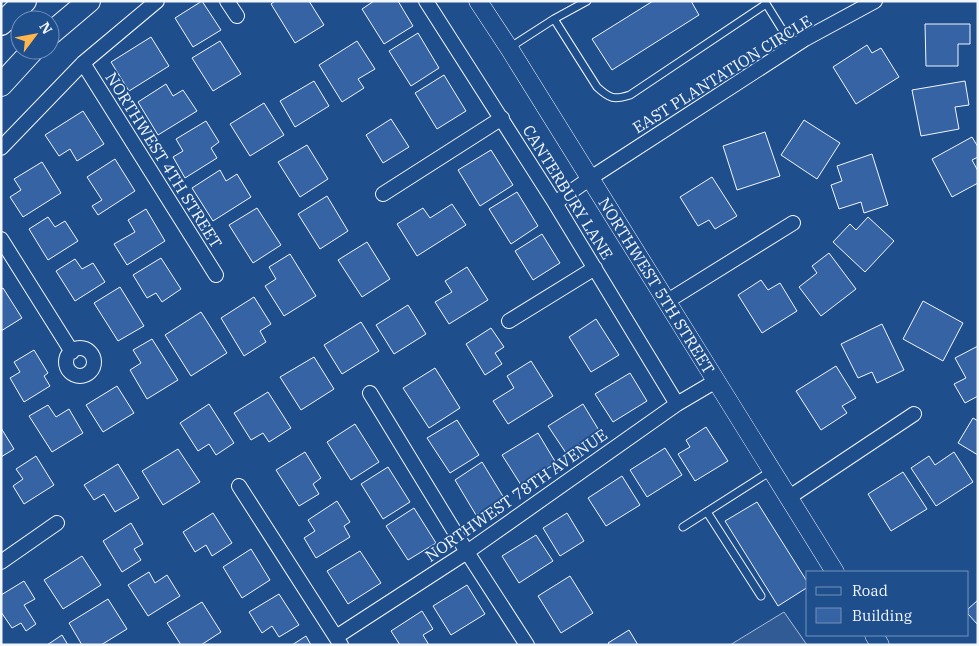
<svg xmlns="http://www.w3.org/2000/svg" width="979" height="646" font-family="'IBM Plex Serif',serif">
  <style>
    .built { fill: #305b95; stroke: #a8bbd7 }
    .building { fill: #3563a3; stroke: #f2f6ff }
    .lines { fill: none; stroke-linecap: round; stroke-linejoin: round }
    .service-casing { stroke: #f2f6ff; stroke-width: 9 }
    .minor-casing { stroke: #f2f6ff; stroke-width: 16 }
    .tertiary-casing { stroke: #f2f6ff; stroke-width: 19 }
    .primary-casing { stroke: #f2f6ff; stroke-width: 24 }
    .service { stroke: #1f4e8c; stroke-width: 7 }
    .minor { stroke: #1f4e8c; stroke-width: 14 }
    .tertiary { stroke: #1f4e8c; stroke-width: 18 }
    .primary { stroke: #1f4e8c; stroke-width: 22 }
    .labels { text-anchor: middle; stroke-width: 4; stroke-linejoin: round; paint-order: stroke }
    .street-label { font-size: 16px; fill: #f2f6ff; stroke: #1f4e8c }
  </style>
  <rect width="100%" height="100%" fill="#1f4e8c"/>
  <path class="built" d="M784 612 807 645H730Z"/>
  <path class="building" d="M202 1 221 30 193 47 175 18Z
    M275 1H309L324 25 295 43 271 4Z
    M374 1H398L413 26 384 44 362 9Z
    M653 1H691L699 15 612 70 592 39Z
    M925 24H970V44H958V66H926Z
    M418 33 439 68 411 86 389 51Z
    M151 37 169 66 129 91 111 62Z
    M220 41 241 74 213 91 192 58Z
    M357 41 375 69 358 79 364 88 342 102 319 65Z
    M867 45 872 53 881 48 899 77 856 104 833 67Z
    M444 75 466 111 437 129 415 93Z
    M314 81 329 106 295 127 280 101Z
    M965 81 969 105 955 107 959 129 921 136 912 90Z
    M166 84 173 96 183 90 197 111 158 135 138 102Z
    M264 103 284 135 250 156 230 124Z
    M83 111 104 144 77 161 70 149 59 156 45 135Z
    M391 119 409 147 383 163 366 135Z
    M804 120 840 143 817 179 781 155Z
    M206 121 219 142 211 148 217 158 185 178 173 157 183 151 176 139Z
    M765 132 780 176 737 190 723 146Z
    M972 137 978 147V157L972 160 978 171V183L952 197 932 159Z
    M307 145 328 179 300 197 278 162Z
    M491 150 513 185 480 206 458 170Z
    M872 154 888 205 864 213 861 202 839 209 831 185 842 181 837 166Z
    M115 159 135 191 98 215 92 206 102 200 87 177Z
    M42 162 61 193 23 217 10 197 21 190 14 179Z
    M220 170 226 181 237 174 251 197 213 221 192 188Z
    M712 177 737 216 715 229 709 220 698 226 680 197Z
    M517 192 538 226 511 244 489 209Z
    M327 196 348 231 320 249 298 214Z
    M452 204 466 225 417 256 397 224 423 208 430 218Z
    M257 208 281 245 253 263 229 225Z
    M146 209 165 241 127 265 114 244 135 232 128 220Z
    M48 217 55 227 65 221 78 241 48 260 29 229Z
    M868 217 894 241 865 272 833 242 850 224 856 230Z
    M542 234 560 263 533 280 515 251Z
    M367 242 390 279 362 297 338 260Z
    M829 253 856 289 821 316 799 287 817 273 812 266Z
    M290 254 316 296 284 316 265 286 276 279 269 267Z
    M161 258 181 289 162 302 156 293 147 298 133 275Z
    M75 259 82 269 93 263 105 282 75 301 56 271Z
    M467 267 488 300 449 324 435 302 452 292 445 281Z
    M761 280 768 290 780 283 797 311 762 333 738 295Z
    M120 287 144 326 118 341 94 303Z
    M3 288 22 318 1 331V289Z
    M254 297 271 324 260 331 266 342 244 356 221 318Z
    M923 301 963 323 943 361 903 339Z
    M408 305 426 334 394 354 376 325Z
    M201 312 227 353 191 376 165 335Z
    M596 319 619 355 591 372 569 337Z
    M361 322 379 351 342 374 324 345Z
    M882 324 904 370 877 383 872 372 858 378 841 344Z
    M491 328 504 347 495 353 502 364 485 375 466 344Z
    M152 339 178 380 147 399 130 370 141 363 133 350Z
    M978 346V396L965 403 954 384 966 378 955 358Z
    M34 350 48 373 44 376 50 386 24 402 10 378 20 372 14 362Z
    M314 357 334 389 301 410 280 377Z
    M531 361 553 396 508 424 493 401 514 388 507 376Z
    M836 366 856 398 842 406 847 413 821 430 796 391Z
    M435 368 460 408 429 428 403 388Z
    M630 373 647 401 613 422 595 394Z
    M117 386 134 413 103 432 86 405Z
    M268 392 291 428 269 442 263 433 251 440 234 413Z
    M209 404 234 443 216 455 209 444 198 451 180 423Z
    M583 404 600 432 566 453 548 426Z
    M48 405 56 417 69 409 83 433 52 452 29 416Z
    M973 418 978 421V455L958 443Z
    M457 420 479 455 450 473 427 438Z
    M355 424 379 462 351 480 327 442Z
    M706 427 728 461 695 481 678 454 690 447 686 440Z
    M1 428 14 449 1 457Z
    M538 433 556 463 521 485 502 455Z
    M665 448 682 475 647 497 630 470Z
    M178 449 200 482 163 505 142 471Z
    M305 452 321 478 313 484 319 494 299 506 276 470Z
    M954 452 973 482 936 506 911 468 929 456 935 465Z
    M36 456 54 485 24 504 13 486 23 479 16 469Z
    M482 462 504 498 476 515 455 480Z
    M118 464 139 498 115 512 104 494 94 500 84 485Z
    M388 467 410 502 383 519 361 484Z
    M903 472 927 509 891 531 868 494Z
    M622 476 640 505 606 526 588 498Z
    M337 501 350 522 344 526 350 537 316 558 304 538 315 531 308 520Z
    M757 502 808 583V587L778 606 725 521Z
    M414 508 436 543 408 560 386 526Z
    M213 513 232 543 212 556 206 545 195 552 183 532Z
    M567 513 584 541 560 556 543 528Z
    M131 523 143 544 134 549 141 560 122 572 103 541Z
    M536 535 553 561 519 583 502 556Z
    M251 549 270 580 242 598 223 567Z
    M360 551 381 583 348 604 327 571Z
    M82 556 101 585 63 609 44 580Z
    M149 572 155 583 167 575 180 596 148 616 128 585Z
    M570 576 593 613 561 633 538 596Z
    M24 581 35 599 24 605 36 624 26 631 21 623 12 628 1 612V595Z
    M467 585 485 614 451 635 433 606Z
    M279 594 299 625 279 637 272 626 262 633 249 612Z
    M108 599 127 629 101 645H82L69 623Z
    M978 600V625L968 614V609Z
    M202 602 221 632 201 645H181L167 623Z
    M422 611 433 629 423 635 429 645H400L391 631Z
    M629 630 638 645H610L608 643Z
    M62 635 68 645H47Z
    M306 636 311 645H292Z"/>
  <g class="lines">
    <defs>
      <path id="service" d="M765 2 793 47
        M554 19 597 87C610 99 614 100 630 95L766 4
        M509 48 554 19 587 1
        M707 512 761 596
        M683 527 771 471"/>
      <path id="minor" d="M227 1 237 16
        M426 1 555 203 677 404
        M83 63 216 275
        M1 148 83 63 157 1
        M383 194 502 118
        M555 203 589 179 805 39 875 1
        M1 239 72 352
        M666 302 793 223
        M509 321 595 268
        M66 362a14 14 0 1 1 28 0a14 14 0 1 1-28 0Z
        M370 393 467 552 527 645
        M239 486 341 645
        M788 498 914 414
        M1 562 57 523
        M336 637 467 552 677 404 716 381"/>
      <g id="tertiary">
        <path id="s1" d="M478 1 509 48 835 572"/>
        <path d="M874 635 880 645"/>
      </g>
      <path id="primary" d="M1 24 25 1
        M50 34 89 1
        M1 85 33 50"/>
    </defs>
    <use href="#service" class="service-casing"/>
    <use href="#minor" class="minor-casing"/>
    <use href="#tertiary" class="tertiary-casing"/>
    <use href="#primary" class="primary-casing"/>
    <use href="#service" class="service"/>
    <use href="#minor" class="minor"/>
    <use href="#tertiary" class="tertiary"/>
    <use href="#primary" class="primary"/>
  </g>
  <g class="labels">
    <g class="street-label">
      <text transform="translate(722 74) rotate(-32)" y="6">EAST PLANTATION CIRCLE</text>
      <text transform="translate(164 160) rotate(58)" y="6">NORTHWEST 4TH STREET</text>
      <text transform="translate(568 192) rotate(58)" y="6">CANTERBURY LANE</text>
      <text dy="6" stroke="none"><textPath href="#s1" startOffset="336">NORTHWEST 5TH STREET</textPath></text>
      <text transform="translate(516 495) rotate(-35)" y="6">NORTHWEST 78TH AVENUE</text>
    </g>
  </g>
  <rect width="979" height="646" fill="none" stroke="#f2f6ff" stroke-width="5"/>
  <rect x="806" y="571" width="162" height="65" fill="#1f4e8c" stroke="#7391ba"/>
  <rect x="816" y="587" width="25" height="8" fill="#1f4e8c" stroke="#7391ba"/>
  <text x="852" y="596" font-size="15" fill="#f2f6ff">Road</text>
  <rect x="816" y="608" width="25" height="15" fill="#3563a3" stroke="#7391ba"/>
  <text x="852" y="621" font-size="15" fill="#f2f6ff">Building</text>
  <g transform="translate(35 35) rotate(58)"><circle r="24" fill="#1f4e8c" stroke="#7391ba"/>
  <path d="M0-4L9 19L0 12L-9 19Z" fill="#ffb74d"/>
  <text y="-8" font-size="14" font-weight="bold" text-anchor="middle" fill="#f2f6ff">N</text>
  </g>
</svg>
